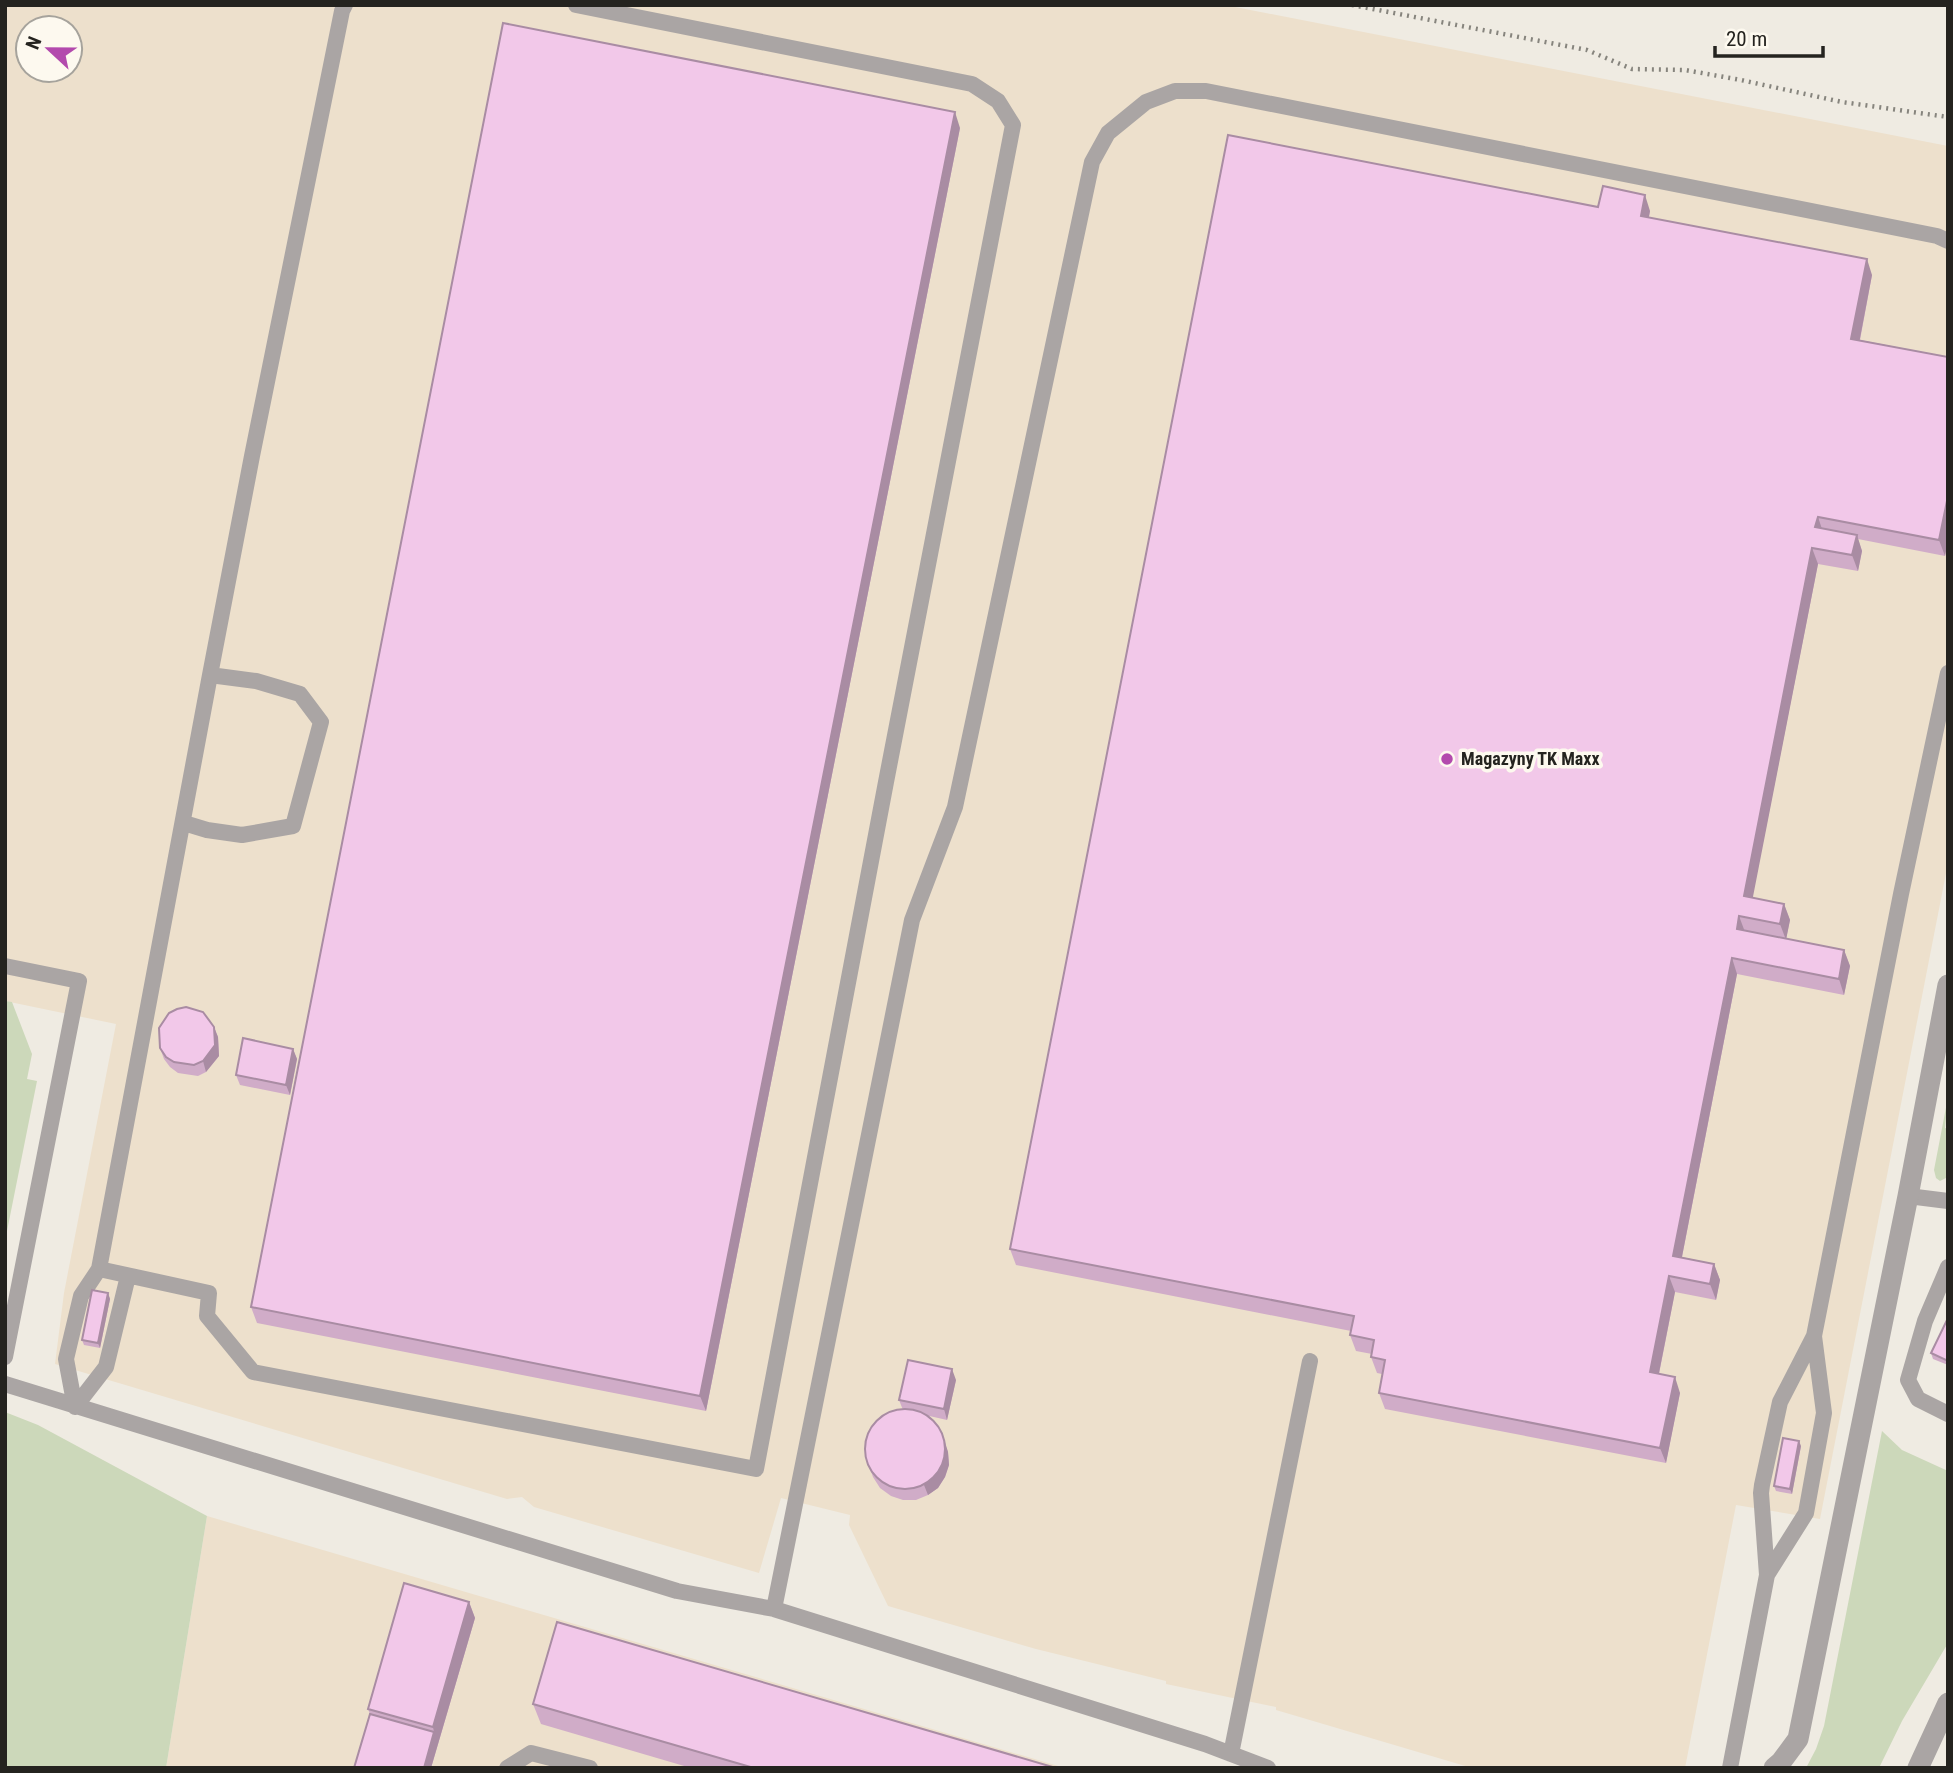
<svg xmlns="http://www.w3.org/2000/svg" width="1953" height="1773" font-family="'Roboto Condensed',sans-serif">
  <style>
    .industrial { fill: #ede0cc; fill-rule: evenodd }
    .green { fill: #ccd8ba }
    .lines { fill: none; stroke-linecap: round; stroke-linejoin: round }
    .path { stroke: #86847d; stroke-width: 4.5; stroke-dasharray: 2 5; stroke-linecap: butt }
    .service { stroke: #aaa5a4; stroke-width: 16 }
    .minor { stroke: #aaa5a4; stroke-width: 21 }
    .tertiary { stroke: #aaa5a4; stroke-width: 21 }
    .wall { fill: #d0acc8 }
    .shaded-wall { fill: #a98ca3 }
    .building { fill: #f2c8e9; stroke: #a98ca3; stroke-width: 2 }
    .poi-dot { fill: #b34aad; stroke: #fdf9ef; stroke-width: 2.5 }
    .labels { text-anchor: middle; stroke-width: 7; stroke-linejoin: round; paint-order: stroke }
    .poi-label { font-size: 18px; font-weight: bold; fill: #24231f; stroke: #fdf9ef; text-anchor: start }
  </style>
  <rect width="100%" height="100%" fill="#efebe2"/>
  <path class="industrial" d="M5 5H1225L1948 146V863L1820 1519 1736 1505 1685 1768H1472L1276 1710V1707L1166 1684V1681L1036 1649 888 1606 849 1525 850 1515 781 1498 759 1573 534 1507 522 1497 507 1499 55 1364 64 1293 116 1024 5 1001ZM28 28H70V70H28Z
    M207 1516 1065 1768H166Z"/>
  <path class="green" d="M5 1001 12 1002 32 1054 27 1079 37 1081 5 1241Z
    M1948 1097 1945 1128 1948 1129V1177L1940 1181 1936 1178 1934 1170Z
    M5 1412 38 1425 207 1516 166 1768H5Z
    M1882 1431 1902 1450 1948 1471V1643L1902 1721 1879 1768H1806L1816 1749 1824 1726Z"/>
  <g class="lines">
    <path class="path" d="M1352 5 1587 50 1632 69 1685 70 1741 80 1842 102 1948 117"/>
    <path class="service" d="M210 675 252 456 342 11 345 5
      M5 966 79 981 5 1357
      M1908 1196 1948 1201
      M1948 1267 1925 1321 1908 1380 1918 1399 1948 1414
      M99 1269 209 1293 207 1316 253 1372 756 1469 886 782 1013 125 998 101 972 84 576 5
      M5 1384 677 1591 774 1609 1205 1744 1268 1768
      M75 1407 66 1359 81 1296 99 1269 210 675 256 681 300 694 321 722 293 826 242 835 207 830 184 823
      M75 1407 106 1367 128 1276
      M1767 1575 1806 1513 1824 1413 1814 1336
      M774 1609 912 920 955 807 1092 162 1108 133 1146 102 1175 91H1206L1937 236 1948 241
      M1231 1754 1310 1361
      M507 1768 531 1753 590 1768
      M1730 1768 1767 1575 1761 1493 1762 1485 1780 1402 1814 1336 1901 894 1948 673"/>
    <path class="minor" d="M1774 1768 1781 1762 1798 1739 1908 1196 1948 985"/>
    <path class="tertiary" d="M1918 1768 1948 1703"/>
  </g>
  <path class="wall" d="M960 128 706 1411 257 1323 251 1307Z
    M1598 207 1650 211 1649 217 1872 275 1860 340 1948 357V541L1945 556 1858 539 1862 551 1858 571 1818 564 1752 898 1784 904 1790 920 1786 939 1844 950 1850 966 1844 995 1737 974 1682 1257 1714 1264 1720 1280 1716 1300 1675 1292 1659 1374 1680 1393 1666 1463 1385 1409 1379 1393 1382 1374 1377 1373 1371 1357 1372 1354 1356 1351 1350 1335 1351 1331 1016 1265 1010 1249Z
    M214 1027 218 1037 219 1056 206 1072 198 1076 178 1073 170 1067 164 1059 160 1048Z
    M293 1049 297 1059 290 1095 240 1085 236 1075Z
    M108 1293 110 1299 100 1348 84 1345 82 1340Z
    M1948 1318V1365L1933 1359 1931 1353Z
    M956 1380 947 1420 925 1415 940 1430 948 1452 949 1465 945 1477 938 1488 928 1495 916 1500H903L891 1496 880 1488 873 1477 869 1466 903 1410 899 1400Z
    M1801 1446 1792 1494 1776 1491 1774 1486Z
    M469 1602 475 1618 431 1768 370 1714 368 1709Z
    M533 1704 1056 1768H691L541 1724Z"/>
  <path class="shaded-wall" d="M955 112 960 128 706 1411 700 1396Z
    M1645 195 1650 211 1646 231 1641 216Z
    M1867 259 1872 275 1857 354 1851 339Z
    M1948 496V541L1945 556 1939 540Z
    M1818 517 1823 532 1815 527Z
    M1857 535 1862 551 1858 571 1852 555Z
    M1812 548 1818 564 1750 912 1744 896Z
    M1784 904 1790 920 1786 940 1780 924Z
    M1739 916 1745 932 1737 929Z
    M1844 950 1850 966 1844 995 1839 979Z
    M1732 958 1737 974 1679 1272 1673 1256Z
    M214 1027 218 1037 219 1056 206 1072 203 1061Z
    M293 1049 297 1059 290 1095 286 1085Z
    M1714 1264 1720 1280 1716 1300 1710 1284Z
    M1669 1276 1675 1292 1656 1388 1650 1372Z
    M108 1293 110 1299 100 1348 98 1343Z
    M952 1369 956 1380 947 1420 944 1409Z
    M1675 1377 1680 1393 1666 1463 1660 1448Z
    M1799 1441 1801 1446 1792 1494 1790 1489Z
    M945 1442 948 1452 949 1465 945 1477 938 1488 928 1495 924 1485Z
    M469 1602 475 1618 431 1768H424L434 1732 433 1727Z"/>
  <path class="building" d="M503 23 955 112 700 1396 251 1307Z
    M1228 135 1598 207 1603 186 1645 195 1641 216 1867 259 1851 339 1948 357V496L1939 540 1818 517 1815 527 1857 535 1852 555 1812 548 1744 896 1784 904 1780 924 1739 916 1737 929 1844 950 1839 979 1732 958 1673 1256 1714 1264 1710 1284 1669 1276 1650 1372 1675 1377 1660 1448 1379 1393 1385 1360 1371 1357 1374 1340 1350 1335 1354 1316 1010 1249Z
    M186 1007 203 1012 214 1027 215 1045 203 1061 194 1065 174 1062 166 1057 160 1048 159 1028 169 1013 177 1009Z
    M243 1038 293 1049 286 1085 236 1075Z
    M92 1290 108 1293 98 1343 82 1340Z
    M1948 1318V1361L1931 1353Z
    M908 1360 952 1369 944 1409 899 1400Z
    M865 1449a40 40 0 1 1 80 0a40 40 0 1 1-80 0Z
    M1783 1438 1799 1441 1790 1489 1774 1486Z
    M404 1583 469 1602 433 1727 368 1709Z
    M557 1622 1056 1768H754L533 1704Z
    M370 1714 434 1732 424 1768H354Z"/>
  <circle class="poi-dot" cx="1447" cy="759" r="7"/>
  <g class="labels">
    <g class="poi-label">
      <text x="1461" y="765">Magazyny TK Maxx</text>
    </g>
  </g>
  <rect width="1953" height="1773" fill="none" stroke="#24231f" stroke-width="14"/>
  <g transform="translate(49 49) rotate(292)"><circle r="33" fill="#fdf9ef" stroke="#a6a39c" stroke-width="2"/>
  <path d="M0-5L12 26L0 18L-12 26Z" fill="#b34aad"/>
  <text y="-10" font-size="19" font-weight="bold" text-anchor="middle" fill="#24231f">N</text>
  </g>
  <path d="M1715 46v10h108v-10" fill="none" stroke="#24231f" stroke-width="3.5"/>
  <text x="1726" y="46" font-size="21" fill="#24231f" stroke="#fdf9ef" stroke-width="5" paint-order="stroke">20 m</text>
</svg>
